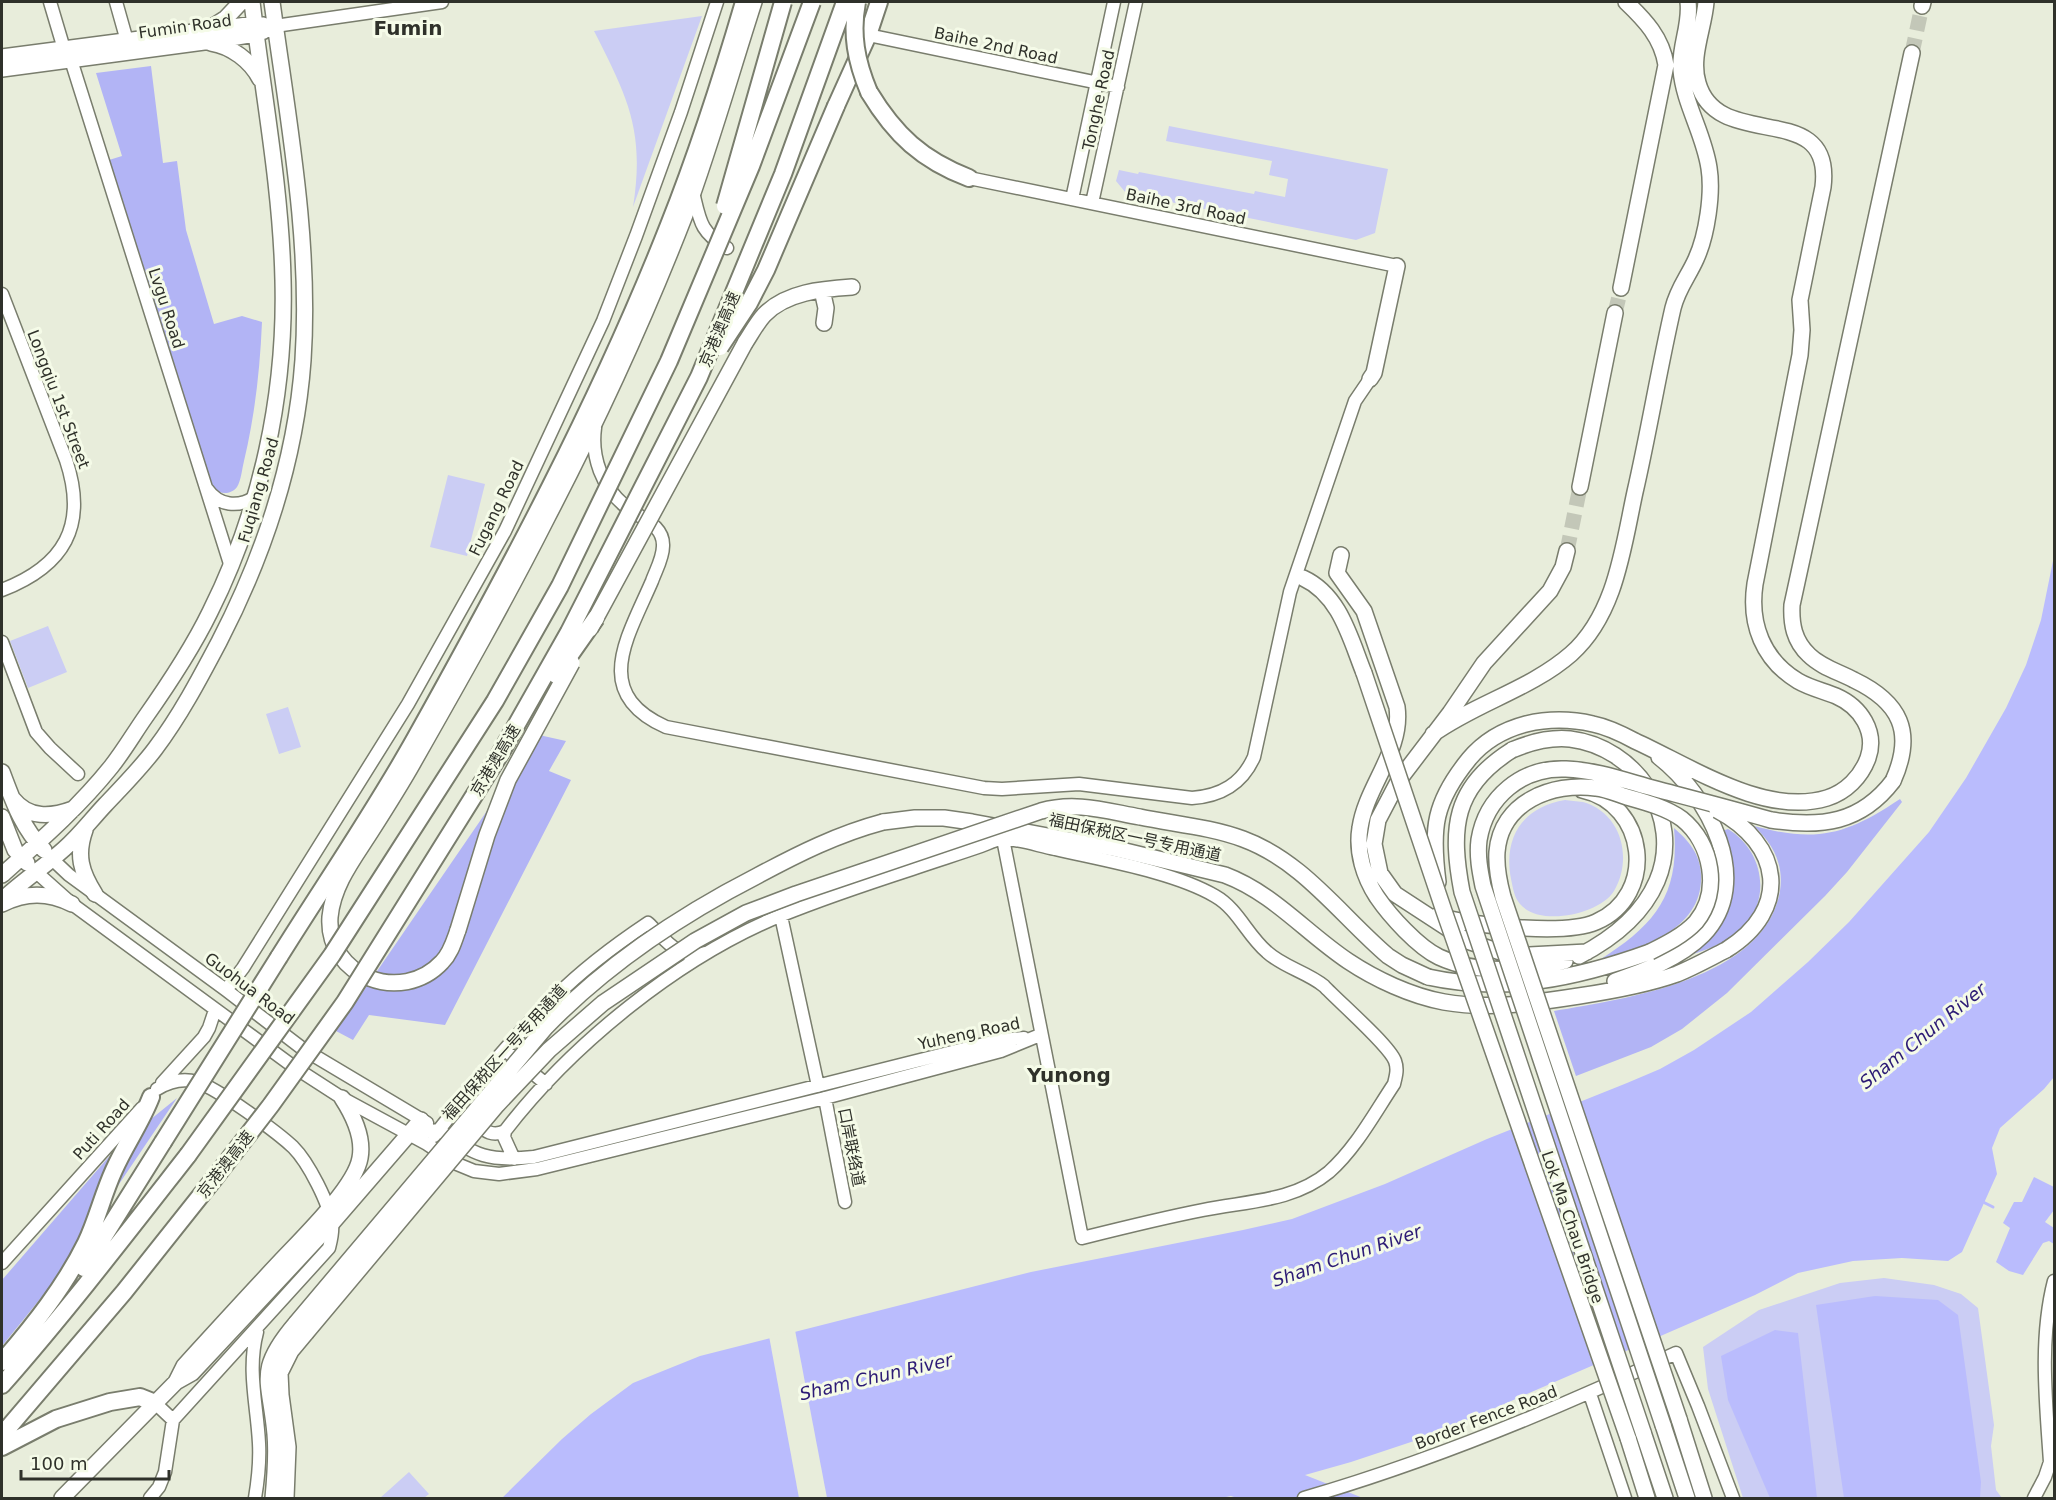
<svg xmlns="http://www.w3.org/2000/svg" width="2056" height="1500" font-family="'DejaVu Sans','Noto Sans SC',sans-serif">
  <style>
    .green { fill: #cbcdf4 }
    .forest { fill: #b2b4f5 }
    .water { fill: #babcfd }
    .pier { fill: #e8eddb }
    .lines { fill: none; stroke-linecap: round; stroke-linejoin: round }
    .stream { stroke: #babcfd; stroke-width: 3 }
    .major-tunnel { stroke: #c3c7b8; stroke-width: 15; stroke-dasharray: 15 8; stroke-linecap: butt }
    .minor-casing { stroke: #797d6d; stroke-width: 15 }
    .major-casing { stroke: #797d6d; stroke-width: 18 }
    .highway-casing { stroke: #797d6d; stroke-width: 20 }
    .minor { stroke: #fff; stroke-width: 12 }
    .major { stroke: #fff; stroke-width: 15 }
    .highway { stroke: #fff; stroke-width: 16 }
    .major-bridge-casing { stroke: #797d6d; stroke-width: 18; stroke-linecap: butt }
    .highway-bridge-casing { stroke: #797d6d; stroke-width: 20; stroke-linecap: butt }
    .major-bridge { stroke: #fff; stroke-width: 15 }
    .highway-bridge { stroke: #fff; stroke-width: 16 }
    .labels { text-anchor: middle; stroke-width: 6; stroke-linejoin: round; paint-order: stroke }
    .street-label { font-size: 16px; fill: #2f312a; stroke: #f5fbe8 }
    .water-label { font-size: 18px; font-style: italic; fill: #2c1b75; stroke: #f5fbe8 }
    .quarter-label { font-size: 20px; font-weight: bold; fill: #2f312a; stroke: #f5fbe8 }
  </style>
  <rect width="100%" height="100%" fill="#e8eddb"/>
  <path class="green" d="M702 16 633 207C645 131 628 98 594 31Z
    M1169 126 1388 169 1375 233 1356 240 1126 193 1116 181 1119 170 1138 174 1139 172 1254 194 1255 191 1285 197 1288 179 1269 175 1272 161 1166 141Z
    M448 475 485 484 467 556 430 547Z
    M48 626 67 672 28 688 10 641Z
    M288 707 301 747 279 754 266 714Z
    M1565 800C1570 801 1577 801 1583 802 1622 813 1633 859 1614 891 1599 915 1539 927 1520 904 1514 897 1513 888 1511 879 1503 837 1523 807 1565 800Z
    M1884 1278 1934 1285 1961 1294 1978 1308 1994 1425 1991 1446 1996 1490 2002 1498H1743L1708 1389 1703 1347 1759 1310 1840 1283Z
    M409 1472 429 1494 424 1498H380Z"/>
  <path class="forest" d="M151 66 163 163 177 161 186 230 214 324 242 316 262 322C260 369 255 415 244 461 242 469 241 481 237 487 234 491 229 493 225 493 217 493 214 488 211 483L109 160 122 156 96 73Z
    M539 735 566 741 549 771 571 780 445 1025 369 1015 353 1040 336 1031Z
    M1900 799 1902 802 1847 872 1825 896 1727 993 1682 1029 1651 1047 1576 1076 1554 1011C1625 999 1765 979 1780 891 1784 864 1773 844 1754 826 1817 843 1846 835 1900 799Z
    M1674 828C1689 841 1700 854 1701 874 1704 929 1643 948 1601 959 1654 925 1680 896 1674 828Z
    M1728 829C1763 850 1772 898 1743 928 1729 942 1709 949 1690 955 1738 917 1740 887 1722 831Z
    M177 1098 49 1288 2 1346V1280L119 1145Z"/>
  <path class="water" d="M2054 556V1077L2044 1089 2000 1128 1992 1148 1997 1174 1962 1252 1948 1261 1902 1258 1853 1261 1798 1273 1755 1295 1435 1434 1351 1462 1305 1475 1363 1498H1237L1231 1496 1221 1498H502L562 1439 591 1414 633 1383 700 1356 1031 1272 1243 1230 1292 1219 1385 1184 1487 1139 1627 1083 1660 1069 1694 1050 1751 1012 1808 962 1849 922 1929 832 1966 778 2006 708 2026 665 2041 620Z
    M2034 1177 2054 1187V1210L2045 1222 2054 1228V1244L2049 1241 2043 1243 2023 1275 2009 1271 1996 1262 2010 1228 2003 1223 2014 1202H2022Z
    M1875 1296 1938 1300 1958 1315 1981 1482 1980 1498H1844L1816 1305Z
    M1775 1330 1798 1333 1817 1498H1770L1728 1400 1721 1356Z"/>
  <path class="pier" d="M795 1330 827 1498H799L769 1336Z"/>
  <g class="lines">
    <path class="stream" d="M1983 1202 1993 1207"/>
    <path class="major-tunnel" d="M1912 53 1922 6
      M1615 313 1621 288
      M1567 551 1580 487"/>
    <defs>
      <path id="minor" d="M50 2 64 49
        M116 2 127 41
        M275 26 442 2
        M868 35 1118 87
        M71 60 231 567
        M969 178 1397 266
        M693 192C700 221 700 232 727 248
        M1072 199 1114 2
        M1092 203 1136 2
        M2 294 66 460C88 526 64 566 2 590
        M595 428C591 457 602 487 625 506 639 518 664 524 663 546 663 558 656 570 652 581 628 637 590 693 666 727L984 788 1002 789 1079 784 1192 798C1221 796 1242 784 1254 757L1290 592 1355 401 1370 379
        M207 489C219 506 238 508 255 497
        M2 642 36 732 50 748 78 774
        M52 859 69 875 226 990 303 1049 427 1123
        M35 871 72 904 294 1067 342 1098 427 1144 457 1164 474 1171 499 1174 537 1169 825 1098 1001 1051 1040 1035
        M781 916 818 1086
        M226 990 243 968 408 704 505 531 603 321 636 236 681 112 717 2
        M505 1050 546 1084
        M162 1083 204 1037 209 1028 215 1010
        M825 1098 845 1202
        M472 1121C483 1129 491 1138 505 1131
        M409 1134 439 1130C476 1156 488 1162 534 1157L1000 1040 1024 1038
        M434 1136C472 1088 510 1039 555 997 583 969 615 945 648 923 666 940 677 960 705 953
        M514 1159 504 1137 505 1131C572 1044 679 957 782 915 824 898 869 883 912 869 935 861 958 854 981 846 987 844 996 839 1003 839 1020 839 1039 846 1055 849 1102 860 1174 872 1215 896 1238 909 1247 935 1267 952 1283 967 1307 972 1324 986 1338 1001 1389 1045 1395 1061 1398 1069 1396 1076 1394 1084 1374 1114 1356 1148 1329 1172 1293 1202 1246 1201 1203 1210 1162 1218 1122 1228 1082 1238L1003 839
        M2 1263 142 1108
        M1590 1394 1625 1498
        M155 1403 173 1420
        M2050 1462C2046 1403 2039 1339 2054 1281
        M150 1498 159 1487 165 1472 173 1420 329 1248C331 1240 333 1233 332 1225 330 1204 308 1162 293 1147 277 1132 217 1088 197 1082 183 1078 170 1081 157 1089
        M255 1498C258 1480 260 1461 259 1443 257 1404 247 1370 257 1332
        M1304 1498C1432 1461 1555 1410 1676 1353L1698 1406 1733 1498
        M2034 1498 2045 1477 2052 1456"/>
      <path id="major" d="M1922 6 1923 2
        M212 27 226 18 241 2
        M211 43C231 46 251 61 260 79
        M2 57 255 24 263 25
        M2 69 219 40 256 34 264 31
        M1621 288 1666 65C1662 38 1645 20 1626 2
        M822 290 826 308 824 323
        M745 343C751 334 756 324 764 315 786 292 822 289 852 287
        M1370 379 1374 373 1397 266
        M1580 487 1615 313
        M1567 551 1563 567 1550 591 1484 663 1450 713 1399 780 1378 820 1374 844 1380 873 1395 894 1467 941 1512 956 1587 952
        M1341 555 1337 573 1364 611 1397 707C1403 751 1366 786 1360 828 1356 852 1364 877 1377 897 1390 916 1418 947 1439 957 1478 975 1524 971 1565 961
        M1303 578C1340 595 1350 638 1364 673
        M1433 734C1476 703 1531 689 1571 654 1616 614 1623 547 1635 492 1649 431 1659 369 1673 308 1678 288 1688 277 1696 259 1707 235 1713 193 1709 168 1704 134 1684 104 1681 70 1679 47 1691 25 1688 2
        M1512 750C1531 742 1550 737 1570 739 1636 747 1684 817 1657 881 1642 916 1612 939 1579 956
        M2 772C13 801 22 828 44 850
        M1893 781C1915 732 1900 702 1854 680 1839 672 1821 667 1809 655 1794 641 1791 624 1792 605L1912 53
        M13 799C29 819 51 817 73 809
        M2 817 15 850 27 863
        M883 822 915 818H944L972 822 1117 849 1225 875C1273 893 1306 933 1348 961 1375 979 1411 996 1444 1002 1489 1010 1534 1003 1579 996 1612 991 1646 985 1677 974 1694 967 1710 958 1726 950
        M85 830C76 855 81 872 95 894
        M2 875C40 841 79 807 111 767 123 752 133 735 144 719 168 685 192 649 210 612 261 510 286 394 283 280 281 187 263 94 252 2
        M1438 882C1431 828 1434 802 1469 759 1484 741 1503 730 1526 724 1547 719 1571 719 1593 724 1608 727 1622 734 1635 741 1690 766 1765 817 1827 798 1846 792 1861 777 1868 758 1877 732 1861 707 1836 696 1824 691 1810 688 1798 681 1763 660 1749 624 1755 584L1800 355 1802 330 1800 300 1823 187C1834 97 1718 154 1698 83 1690 57 1704 28 1706 2
        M2 900C21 882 44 867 64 849 79 836 91 820 105 805 122 787 140 769 155 749 180 716 200 678 219 642 264 555 296 458 303 360 311 240 288 120 272 2
        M2 904C26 892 48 892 72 904
        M1437 916C1472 925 1564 936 1596 922 1658 895 1647 804 1582 790
        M458 930C454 941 451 953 442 962 402 1005 326 977 330 917 333 884 355 857 372 830 386 808 400 786 413 763 459 682 505 601 547 518 598 420 645 318 685 215 711 145 731 73 754 2
        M1428 977C1505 994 1578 978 1650 952
        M1615 981C1645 971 1680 958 1703 935 1755 881 1708 795 1659 757
        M176 1382 192 1373 332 1223 421 1120
        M1679 1419 1704 1498
        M1663 1425 1687 1498
        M1643 1432 1665 1498
        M1628 1438 1647 1498
        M62 1498 176 1382 184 1366C215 1332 246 1298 277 1265 299 1241 355 1188 360 1158 364 1137 353 1115 342 1098
        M273 1498C275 1477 277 1456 275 1434 270 1379 255 1371 296 1323
        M286 1498 288 1447 281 1395 280 1373 291 1351 306 1333"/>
      <path id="highway" d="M869 92C895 135 922 160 969 178
        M836 106 868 35 879 2
        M279 957C324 885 373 814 415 739 508 572 599 403 669 225 698 152 722 77 744 2
        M84 1268 163 1142
        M2 1362C33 1326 65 1286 86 1243 97 1220 103 1194 114 1170 125 1145 141 1123 151 1097
        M2 1385C67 1311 127 1233 188 1155
        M2 1435 124 1292 217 1175
        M2 1447 56 1419 110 1402 140 1397 155 1403"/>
    </defs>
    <use href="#minor" class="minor-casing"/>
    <use href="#major" class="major-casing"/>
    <use href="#highway" class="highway-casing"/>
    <use href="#minor" class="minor"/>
    <use href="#major" class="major"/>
    <use href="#highway" class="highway"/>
    <defs>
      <path id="major-bridge" d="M590 629 745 343
        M1364 673 1444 911 1628 1438
        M1512 750C1453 787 1450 829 1462 892L1643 1432
        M1717 810C1782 844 1792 909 1726 950
        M458 930 487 835 508 780 572 663
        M1650 952C1666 944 1684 935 1696 922 1721 892 1712 843 1682 819 1667 808 1645 802 1627 797 1617 794 1607 789 1596 788 1552 782 1501 802 1497 852 1496 867 1499 882 1503 897L1679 1419
        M296 1323 546 1027C607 964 679 916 757 876 798 854 838 834 883 822
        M306 1333 497 1105 549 1050 603 1003 695 941 746 913 796 894 1041 811C1075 801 1106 811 1140 817 1174 824 1211 827 1243 839 1303 861 1341 916 1388 956L1402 965 1428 977
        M1663 1425 1483 886C1480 871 1477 856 1479 840 1486 797 1522 767 1566 769 1596 770 1626 781 1656 789 1694 799 1733 809 1771 820 1821 828 1861 823 1893 781"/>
      <path id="highway-bridge" d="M857 2C851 34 856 61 869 92
        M725 206 783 2
        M720 347 749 303 766 270 836 106
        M556 675 596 618
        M163 1142 279 957
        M188 1155 332 955 495 701 560 586 669 361 751 166 812 2
        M217 1175 271 1105 345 1002 500 754 569 632 699 377 783 174 845 2"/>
    </defs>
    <use href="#major-bridge" class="major-bridge-casing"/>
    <use href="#highway-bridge" class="highway-bridge-casing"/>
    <use href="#major-bridge" class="major-bridge"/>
    <use href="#highway-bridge" class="highway-bridge"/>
  </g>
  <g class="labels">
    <g class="street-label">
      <text transform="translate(185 26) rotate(-8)" y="6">Fumin Road</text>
      <text transform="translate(996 45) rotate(12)" y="6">Baihe 2nd Road</text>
      <text transform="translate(1098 100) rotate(-78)" y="6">Tonghe Road</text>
      <text transform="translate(1186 206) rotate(12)" y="6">Baihe 3rd Road</text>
      <text transform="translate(167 308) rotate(72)" y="6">Lvgu Road</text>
      <text transform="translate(719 329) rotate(-67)" y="6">京港澳高速</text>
      <text transform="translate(59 399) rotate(69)" y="6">Longqiu 1st Street</text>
      <text transform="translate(258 490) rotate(-74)" y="6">Fuqiang Road</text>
      <text transform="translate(496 508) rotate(-64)" y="6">Fugang Road</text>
      <text transform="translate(495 760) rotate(-59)" y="6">京港澳高速</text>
      <text transform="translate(1135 837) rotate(12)" y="6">福田保税区一号专用通道</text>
      <text transform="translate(250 988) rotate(37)" y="6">Guohua Road</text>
      <text transform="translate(969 1033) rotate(-12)" y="6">Yuheng Road</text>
      <text transform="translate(504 1052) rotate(-48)" y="6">福田保税区一号专用通道</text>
      <text transform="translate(101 1129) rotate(-48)" y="6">Puti Road</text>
      <text transform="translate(852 1147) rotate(79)" y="6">口岸联络道</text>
      <text transform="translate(225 1164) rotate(-52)" y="6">京港澳高速</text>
      <text transform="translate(1573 1227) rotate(71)" y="6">Lok Ma Chau Bridge</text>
      <text transform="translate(1486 1417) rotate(-21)" y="6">Border Fence Road</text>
    </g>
    <g class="water-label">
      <text transform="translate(1923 1036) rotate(-39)" y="6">Sham Chun River</text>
      <text transform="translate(1347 1256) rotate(-19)" y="6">Sham Chun River</text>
      <text transform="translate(876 1377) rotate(-13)" y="6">Sham Chun River</text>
    </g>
    <g class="quarter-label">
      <text x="408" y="35">Fumin</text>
      <text x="1069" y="1082">Yunong</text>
    </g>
  </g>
  <rect width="2056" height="1500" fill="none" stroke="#2f312a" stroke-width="6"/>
  <path d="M21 1470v9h148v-9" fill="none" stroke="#2f312a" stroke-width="3"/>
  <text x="30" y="1470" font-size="18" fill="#2f312a" stroke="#f5fbe8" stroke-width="4.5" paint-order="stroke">100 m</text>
</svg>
